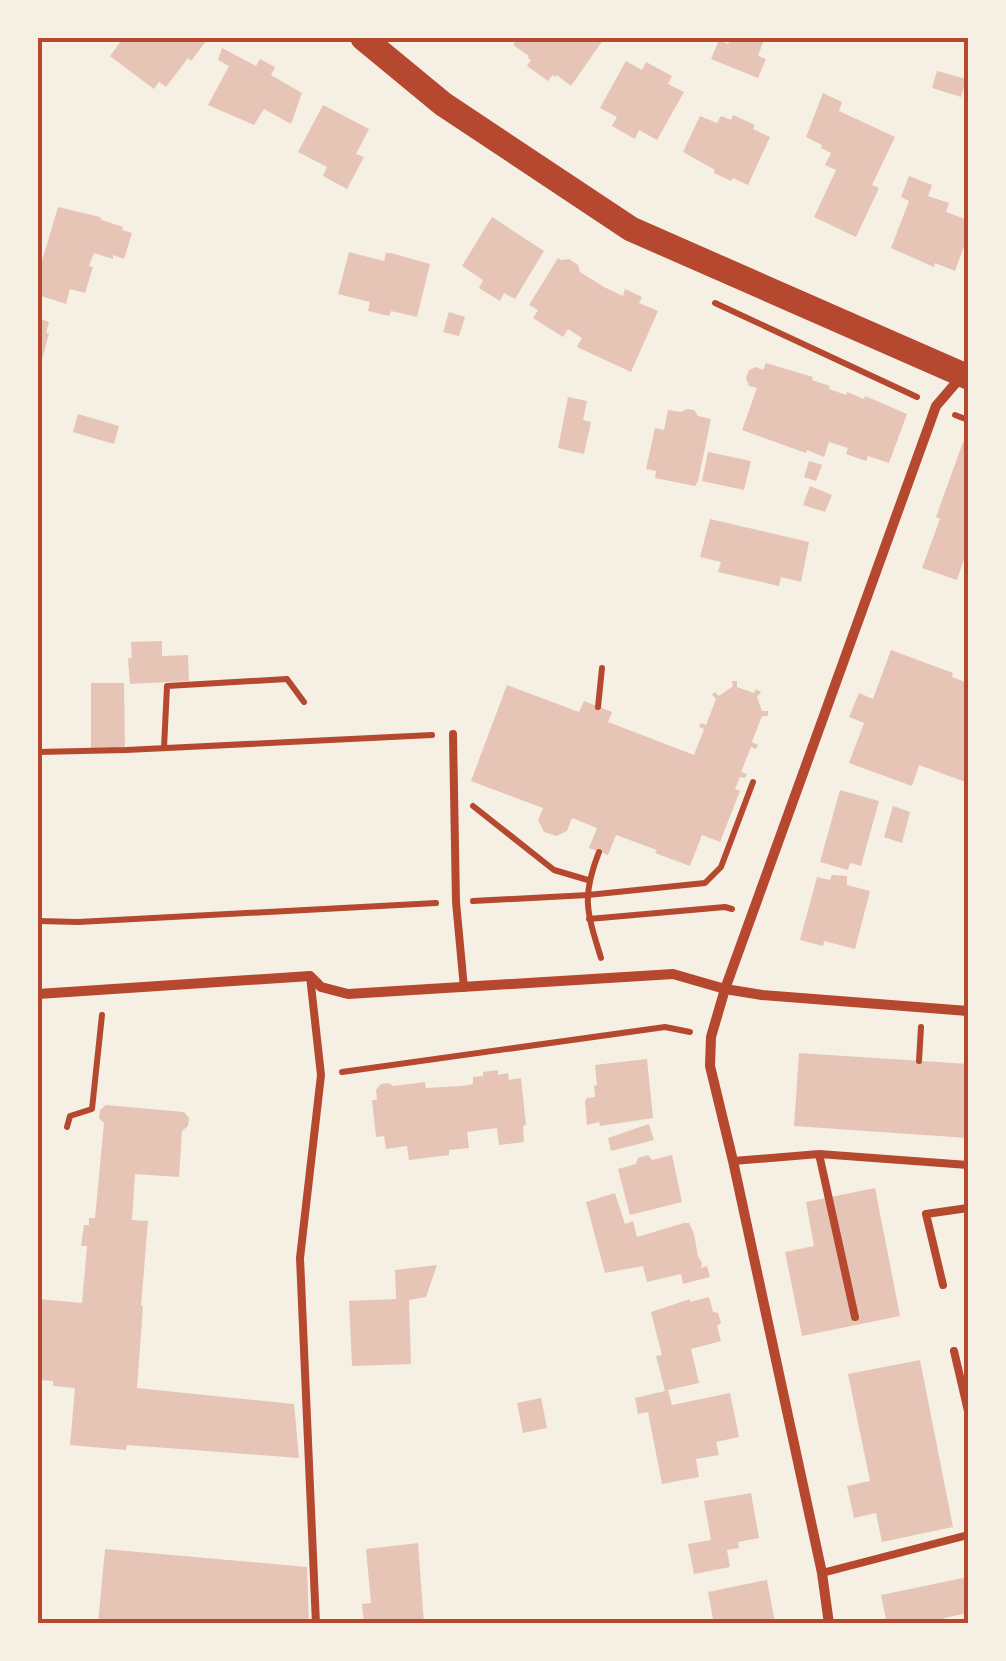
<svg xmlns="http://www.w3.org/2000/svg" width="1006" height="1661" font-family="'Asap Condensed',sans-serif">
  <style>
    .building { fill: #e6c5b7 }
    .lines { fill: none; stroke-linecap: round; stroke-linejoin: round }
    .path { stroke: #b5482f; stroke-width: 6 }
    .service { stroke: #b5482f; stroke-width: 8 }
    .minor { stroke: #b5482f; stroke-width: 10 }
    .primary { stroke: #b5482f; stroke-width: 25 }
    .neatline { fill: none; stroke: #b5482f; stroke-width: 4 }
  </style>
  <rect width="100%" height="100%" fill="#f6efe4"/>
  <path class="building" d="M123 38H203L207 40 191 61 188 58 166 87 159 82 154 89 110 56Z
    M518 38H599L603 40 571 86 557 75 555 77 553 75 548 81 527 66 531 60 528 58 529 56 513 45Z
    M731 38H754L763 42 758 56 766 59 758 78 711 59 719 40 728 44Z
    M222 48 256 66 260 59 275 67 271 75 302 93 291 124 264 109 254 125 208 105 229 66 218 60Z
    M626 61 642 70 646 62 672 76 668 84 684 92 657 140 639 130 635 139 612 126 617 117 600 108Z
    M937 71 966 79 961 97 932 88Z
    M823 93 842 102 839 111 895 137 872 185 879 188 856 237 814 217 836 170 825 165 831 153 821 148 822 145 806 137Z
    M323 105 369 129 356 154 364 157 347 189 323 176 327 167 298 152Z
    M733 115 755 125 753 129 770 137 748 185 733 178 731 181 714 173 715 170 683 152 700 116 717 123 721 116 731 120Z
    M909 176 932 185 928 196 949 203 946 212 968 220V235L955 271 935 263 934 267 891 248 909 201 901 197Z
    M58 207 100 217 102 220 123 227 122 230 132 233 124 259 113 255V259L94 253 89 266 93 267 85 293 70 289 66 304 38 295V274Z
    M492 217 544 251 515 299 504 293 500 301 479 288 483 280 462 266Z
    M349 252 384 261 386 253H391L430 264 417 317 391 311 389 316 368 311 370 302 338 294Z
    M558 258 561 260 569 259 578 265 580 272 604 287 623 296 625 289 642 297 639 303 658 311 631 372 577 347 582 338 568 329 563 337 533 318 538 310 529 305Z
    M449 312 465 317 459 336 443 332Z
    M38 318 49 322 46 333H49L39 371Z
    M766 363 813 377 812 380 830 386 829 389 846 395 847 392 864 399 865 396 907 414 889 463 868 456 866 461 846 454 848 448 829 442 824 457 807 450 806 453 742 430 757 388 749 386 746 378 749 370 756 367 763 370Z
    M568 397 587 401 583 420 591 422 584 454 558 448Z
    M687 409 694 410 698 416 711 419 698 481 695 486 655 478 656 471 646 469 655 428 664 430 668 410 681 412Z
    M78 414 119 426 114 444 73 432Z
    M963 442 968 444V547L957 580 922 568 940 519 936 517Z
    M708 452 751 461 744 490 702 481Z
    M809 461 822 465 816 481 804 477Z
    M810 486 832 495 825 512 803 505Z
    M710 519 809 542 801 582 781 577 779 586 718 572 721 562 700 557Z
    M162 641V656L188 655 189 681 130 684 128 658H132L131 642Z
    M891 650 953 673 952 677 968 683V783L919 765 912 786 849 763 864 723 849 717 859 693 873 699Z
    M732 681H737V687L754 693 756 689 761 692 757 697 762 711H768V716H762L752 742 758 745 756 749 751 747 741 772 747 774 745 778 740 777 735 789 740 791 720 842 702 835 690 866 655 853 657 850 616 835 608 855 589 848 597 828 572 818 567 831 556 836 544 832 538 820 543 808 471 781 507 685 579 712 584 701 612 712 608 722 694 755 704 729 699 727 701 723 706 725 716 699 712 695 715 692 719 696 733 686Z
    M91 683H124L125 748 91 749Z
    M840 790 879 801 861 866 850 863 848 870 820 862Z
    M893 806 910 812 902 843 884 837Z
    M832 875 847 876V885L870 891 855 949 824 941 823 946 800 940 817 877 830 880Z
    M799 1053 968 1064V1138L794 1126Z
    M647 1059 653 1118 600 1126 599 1122 587 1125 585 1101 587 1098 595 1097 594 1086 597 1085 595 1065Z
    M498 1070V1075L508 1073 509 1080 521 1078 526 1125 523 1126 524 1142 499 1145 497 1128 467 1132 469 1148 449 1150V1155L409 1160 407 1146 386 1149 384 1136 376 1137 372 1100H377L376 1090 381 1084 389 1083 393 1086 425 1082 426 1088 462 1086 473 1084V1077L483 1076V1072Z
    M106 1105 184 1112 189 1118 188 1126 182 1131 179 1177 135 1174 132 1220 148 1221 141 1306H143L137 1388 294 1404 299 1458 127 1445 126 1450 70 1445 75 1388 53 1386V1381L38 1380V1299L82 1303 87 1246H81L84 1225H89V1218H95L104 1123 99 1118 100 1110Z
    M649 1124 654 1140 611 1151 608 1138Z
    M648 1155 652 1160 672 1155 682 1202 630 1215 618 1169 636 1164 638 1158Z
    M875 1188 900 1316 802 1336 785 1252 814 1246 806 1202Z
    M615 1193 625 1224 633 1221 637 1237 684 1223H689L694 1234 698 1256 702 1263 701 1268 707 1266 710 1277 683 1284 681 1274 647 1282 643 1266 605 1273 586 1202Z
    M437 1265 426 1297 409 1300 411 1364 352 1366 349 1301 396 1299 395 1270Z
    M709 1297 713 1312 718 1313 721 1323 717 1326 721 1341 691 1349 699 1383 668 1390 672 1405 730 1393 739 1437 716 1442 719 1455 696 1459 699 1477 662 1484 648 1412 638 1414 635 1398 665 1391 656 1356 662 1355 651 1312 690 1299V1302Z
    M920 1360 953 1527 882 1542 876 1513 854 1518 847 1486 870 1481 848 1374Z
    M541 1398 547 1428 523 1433 517 1403Z
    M751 1493 759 1538 738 1542 739 1548 727 1550 730 1567 694 1574 688 1544 711 1540 704 1501Z
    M418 1543 424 1624H364L362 1604 371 1603 366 1549Z
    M105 1549 307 1567 309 1624H98Z
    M968 1577V1613L944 1618 946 1624H887L881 1595Z
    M767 1580 775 1623 714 1624 708 1592Z"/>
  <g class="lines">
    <path class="path" d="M715 303 917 397
      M955 415 968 420
      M598 707 602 668
      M164 748 167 686 287 679 304 702
      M38 752 126 750 432 735
      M473 806 554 870 588 880
      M599 852C581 898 587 912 601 958
      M473 901 588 895 705 883 721 867 753 782
      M589 919 725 907 732 909
      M38 921 78 922 436 903
      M919 1061 921 1027
      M342 1072 665 1027 690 1032
      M67 1127 70 1116 92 1109 102 1015"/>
    <path class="service" d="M453 734 456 902 464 988
      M310 976 321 1075 300 1258 316 1624
      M733 1161 819 1154
      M943 1285 926 1214 968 1208
      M855 1317 819 1154 968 1165
      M954 1351 968 1411
      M822 1573 968 1535"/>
    <path class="minor" d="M38 994 310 976 321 987 348 994 673 974 725 989 762 995 968 1011
      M829 1624 822 1573 733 1161 710 1066 711 1037 725 989 936 406 961 377"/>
    <path class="primary" d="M363 38 443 104 631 229 968 377"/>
  </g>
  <rect width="1006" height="1661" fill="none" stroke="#f6efe4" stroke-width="80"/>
  <rect x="40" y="40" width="926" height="1581" class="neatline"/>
</svg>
